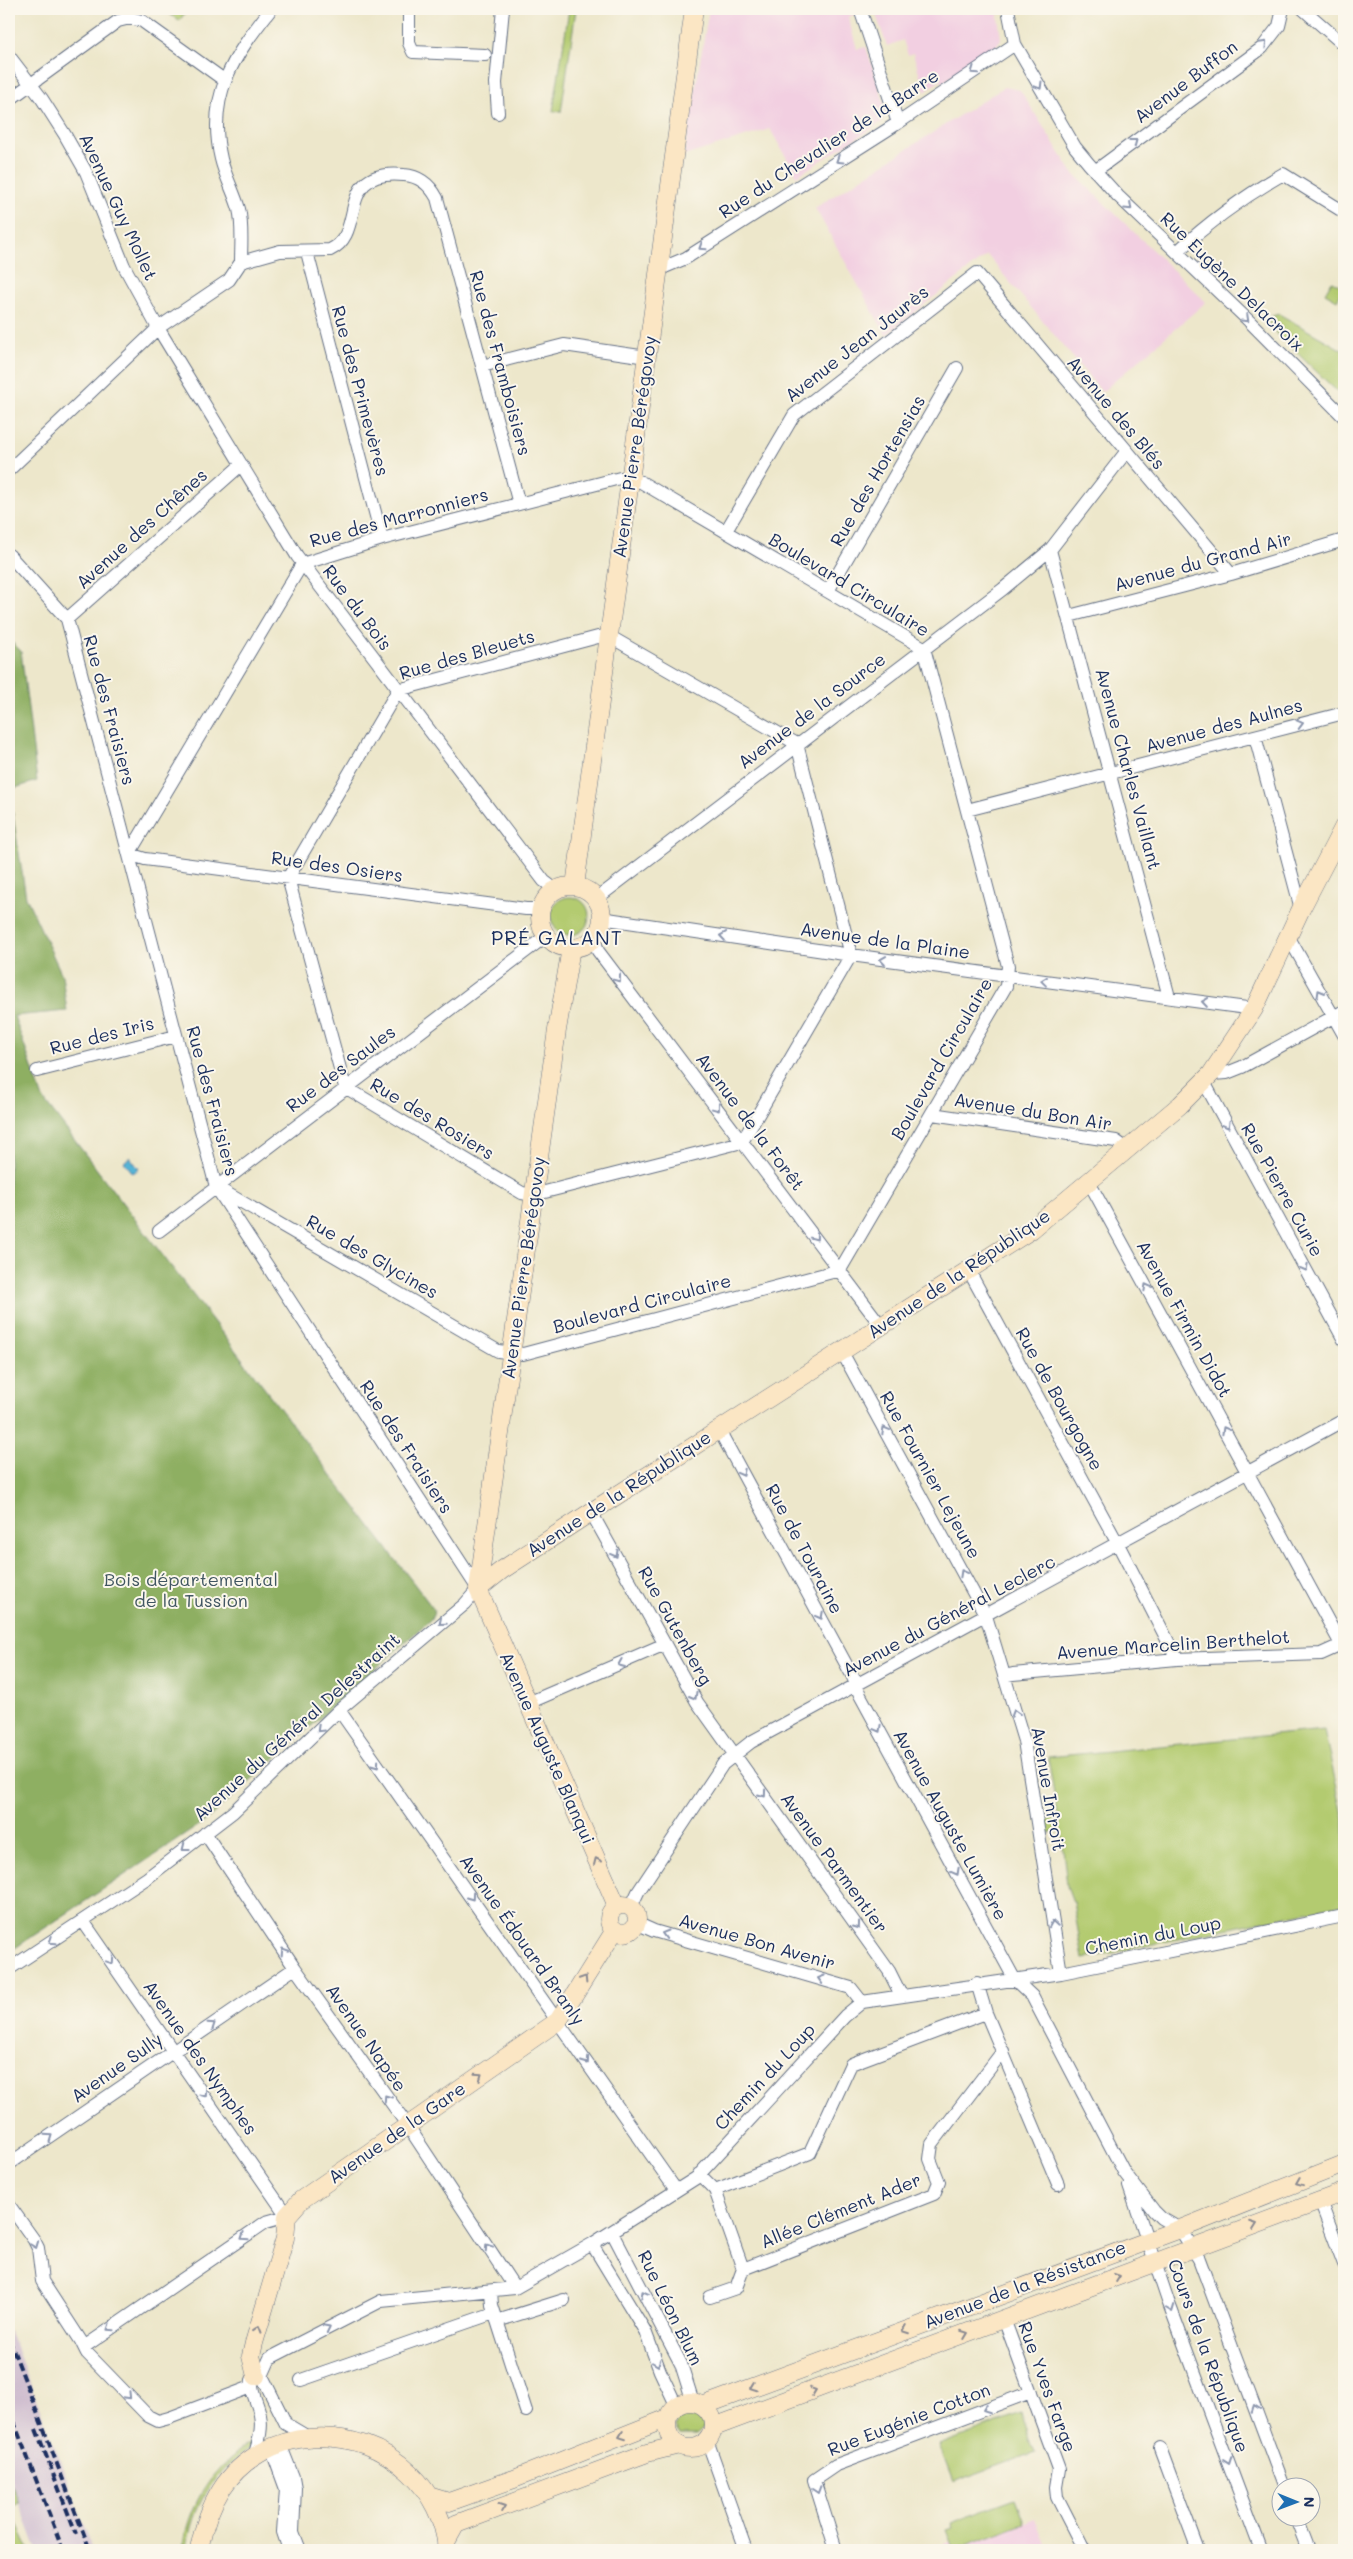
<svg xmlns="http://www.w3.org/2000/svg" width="1353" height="2559" font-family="Mali,sans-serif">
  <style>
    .built { fill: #f2cfe1 }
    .industrial { fill: #cfbdcf }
    .green { fill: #b3cb70; stroke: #677d67 }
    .forest { fill: #8eaf62; stroke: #546f60 }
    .water { fill: #57b4d5; stroke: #39729a }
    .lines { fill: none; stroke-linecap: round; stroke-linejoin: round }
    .street-casing { stroke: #646f84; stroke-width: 14 }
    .secondary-casing { stroke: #646f84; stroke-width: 19 }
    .street { stroke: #fff; stroke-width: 12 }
    .secondary { stroke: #fbe6c4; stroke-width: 18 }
    .rail { stroke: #1b2f5e; stroke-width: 4; stroke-dasharray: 8 4; stroke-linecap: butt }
    .oneway { stroke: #8d97ae }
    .oneway2 { stroke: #8b8a91 }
    .labels { text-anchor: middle; stroke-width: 4; stroke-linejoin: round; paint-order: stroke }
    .street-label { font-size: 18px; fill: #1b2f5e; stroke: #fbf7ec }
    .park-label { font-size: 18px; fill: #415662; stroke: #fbf7ec }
    .quarter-label { font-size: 20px; letter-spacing: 1px; fill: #1b2f5e; stroke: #fbf7ec }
  </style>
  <rect width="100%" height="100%" fill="#fbf7ec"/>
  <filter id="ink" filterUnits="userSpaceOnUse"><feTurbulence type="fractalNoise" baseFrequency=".02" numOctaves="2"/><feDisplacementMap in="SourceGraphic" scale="10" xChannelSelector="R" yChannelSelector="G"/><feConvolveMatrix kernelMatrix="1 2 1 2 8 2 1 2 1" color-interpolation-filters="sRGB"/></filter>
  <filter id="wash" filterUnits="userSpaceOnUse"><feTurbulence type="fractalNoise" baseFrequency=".0096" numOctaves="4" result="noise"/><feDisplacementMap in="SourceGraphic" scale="20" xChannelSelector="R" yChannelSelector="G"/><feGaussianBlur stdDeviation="1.12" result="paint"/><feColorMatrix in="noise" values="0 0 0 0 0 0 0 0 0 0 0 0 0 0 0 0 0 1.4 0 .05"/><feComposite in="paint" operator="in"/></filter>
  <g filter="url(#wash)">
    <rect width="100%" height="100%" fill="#ede7cb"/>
    <path class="built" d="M709 9H854L856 14 848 17 857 49 866 47 886 109 882 122 797 176 770 129 684 156Z
      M874 9H997L1001 39 996 46 942 83 940 80 925 92 913 53 908 55 903 40 887 46Z
      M1004 87 1020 90 1072 172 1206 302 1102 392 987 255 886 335 815 208Z
      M1035 2519 1047 2550H927L950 2542 954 2550Z"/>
    <path class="industrial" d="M9 2330 60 2460 93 2550H37L19 2503 9 2476Z"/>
    <path class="green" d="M163 9H169L177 13 180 9H188L179 21Z
      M569 9H576L561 112 553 111Z
      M1332 281 1344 288 1337 300 1325 293Z
      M1279 314 1344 351V398L1270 327 1269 317Z
      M551 916a19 19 0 1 1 38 0a19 19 0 1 1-38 0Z
      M1324 1730 1344 1820V1904L1083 1959 1073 1902 1067 1886 1061 1831 1047 1833 1043 1821 1058 1817 1048 1757Z
      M696 2412 705 2419 703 2429 696 2435H680L675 2426C679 2416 686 2413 696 2412Z
      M1021 2414 1035 2452 953 2482 939 2445Z
      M250 2443 252 2446C215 2471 191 2506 187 2550H183C187 2505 213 2468 250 2443Z
      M12 2486 19 2503 10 2508 29 2550H9V2488Z
      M1015 2499 1024 2523 954 2550 946 2530 952 2528 950 2523Z"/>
    <path class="forest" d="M9 640 21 651 37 781 9 790 26 897 62 975 67 1011 14 1016 43 1099 435 1611 431 1619 204 1822 9 1952Z"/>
    <path class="water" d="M130 1157 139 1169 133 1173 124 1162Z"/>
  </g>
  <g filter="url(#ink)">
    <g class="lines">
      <defs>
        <path id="street" d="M409 9V43L413 52 485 55
          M860 9 898 123
          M1008 9 1015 44 1075 147 1089 164 1118 196 1249 321 1344 417
          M1303 9 1344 45
          M9 56 42 99 65 135 86 172 124 266 158 328 297 556 544 881 556 890
          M9 100 118 21 130 18 142 21 224 80
          M498 113 496 83 503 9
          M1095 171 1262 48 1279 26 1283 9
          M307 252 382 539
          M1177 252C1210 221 1245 196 1283 174L1344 212
          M241 262C241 246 243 225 239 209 234 192 225 176 221 159 206 95 234 56 271 9
          M660 269 686 258 898 123 1015 44
          M482 366 564 345 647 357
          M9 470 158 328 229 280 241 262 280 251 330 250C368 233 333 168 404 175 420 176 430 185 437 198L519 504
          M726 531 794 415 977 273 1231 574
          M1050 550 1169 997
          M9 555 67 619 216 1187 478 1589 465 1604 339 1710 233 1812 147 1878 9 1969
          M828 591 957 368
          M1069 616 1231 574 1344 540
          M67 619 241 465
          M609 636 797 744 851 955 742 1142 533 1195 522 1193 345 1087 288 878 398 690 598 637Z
          M1255 736 1301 909
          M967 810 1344 713
          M596 899 1003 589 1050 550 1126 452
          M601 918 851 955 1254 1009
          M1288 936 1344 1035
          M594 938 598 951 882 1327
          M37 1071 176 1036
          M1211 1074 1227 1073 1242 1067 1344 1011
          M1204 1082 1344 1340
          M932 1114 1116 1141 1127 1149
          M1089 1182 1344 1650
          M216 1187 498 1351 523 1354 840 1270 1006 986 1008 966 924 648 641 482 620 478 382 539 302 564 129 854 145 859 526 909H541
          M159 1231 546 936
          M969 1271 1118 1544 1177 1659
          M842 1352 986 1616 1024 1741 1061 1973
          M719 1430 853 1677 860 1695 1015 1980 1032 1996 1124 2172 1154 2211 1161 2218 1180 2229 1199 2259 1284 2486
          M591 1512 697 1702 889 1971 901 1995
          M1004 1676 1013 1674 1177 1659 1321 1654 1341 1645
          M528 1703 665 1644
          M339 1710 676 2190
          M205 1833 295 1968 408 2126 515 2288
          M631 1907 638 1892 723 1764 751 1742 1344 1420
          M83 1921 287 2216 266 2222 84 2347
          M636 1923 654 1931 851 1988 862 2002
          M977 1983 986 2013 1058 2184
          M9 2164 295 1968
          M699 2174 715 2190 743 2269
          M1129 2186 1168 2301 1261 2550
          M715 2190 810 2153 851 2064 986 2013
          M1320 2201 1344 2264
          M9 2205 34 2240 38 2248 42 2281 81 2341 87 2353 148 2416 158 2421 169 2418 251 2387
          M612 2232 681 2364 693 2402
          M592 2244 645 2331 660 2371 677 2407
          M491 2291 492 2305 526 2411
          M710 2297 736 2288 743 2269 934 2194 939 2182 930 2159 932 2144 1003 2051
          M1004 2319 1059 2469 1056 2487 1057 2497 1084 2550
          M497 2321 564 2300
          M262 2376 270 2358 381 2301 515 2288 592 2244 696 2178 845 2016 862 2002 1061 1973 1344 1916
          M262 2376 286 2424 308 2437
          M252 2380C250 2392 258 2403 260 2415 263 2430 258 2443 254 2457
          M301 2380 494 2313
          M707 2440 746 2550
          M280 2444 293 2477 295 2488 293 2532 300 2550
          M271 2448 286 2489 283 2532 289 2550
          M1160 2448 1198 2550
          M1295 2516 1308 2550
          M836 2550 814 2480 836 2465 1031 2392"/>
        <path id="secondary" d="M575 886 694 9
          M540 917a31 31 0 1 1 62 0a31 31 0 1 1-62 0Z
          M478 1589 502 1570 591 1512 1031 1230 1180 1105 1211 1074 1254 1009 1301 909 1344 826
          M478 1589 557 1030 571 948
          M478 1589 617 1906
          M609 1919a14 14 0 1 1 28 0a14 14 0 1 1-28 0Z
          M256 2376 251 2356 254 2343 285 2238 287 2216 301 2200 558 2021 615 1930
          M667 2425a23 23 0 1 1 46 0a23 23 0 1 1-46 0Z
          M705 2405 1180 2229 1344 2164
          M714 2427 1344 2192
          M429 2496 449 2502 514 2479 668 2418
          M446 2542 456 2524 647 2453 679 2445
          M199 2550C203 2529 209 2509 221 2490 263 2425 357 2421 410 2473 431 2493 445 2521 447 2550"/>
      </defs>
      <use href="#street" class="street-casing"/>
      <use href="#secondary" class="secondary-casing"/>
      <use href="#street" class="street"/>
      <use href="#secondary" class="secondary"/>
      <path class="rail" d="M9 2339 90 2550
        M9 2409 63 2550
        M36 2429 76 2534"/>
    </g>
    <defs><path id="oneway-chevron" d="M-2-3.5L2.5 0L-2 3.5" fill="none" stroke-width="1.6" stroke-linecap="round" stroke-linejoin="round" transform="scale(1.25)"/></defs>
    <g class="oneway">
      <use href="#oneway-chevron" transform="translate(1264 44) rotate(-46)"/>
      <use href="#oneway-chevron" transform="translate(974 71) rotate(145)"/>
      <use href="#oneway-chevron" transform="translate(1039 86) rotate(59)"/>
      <use href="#oneway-chevron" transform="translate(1134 142) rotate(-37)"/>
      <use href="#oneway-chevron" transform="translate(839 160) rotate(148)"/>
      <use href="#oneway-chevron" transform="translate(1129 207) rotate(43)"/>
      <use href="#oneway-chevron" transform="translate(702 247) rotate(147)"/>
      <use href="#oneway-chevron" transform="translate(1246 319) rotate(44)"/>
      <use href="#oneway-chevron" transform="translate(1300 724) rotate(-15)"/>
      <use href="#oneway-chevron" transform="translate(723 936) rotate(-172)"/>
      <use href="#oneway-chevron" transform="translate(883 960) rotate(-172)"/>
      <use href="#oneway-chevron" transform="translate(618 979) rotate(53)"/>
      <use href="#oneway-chevron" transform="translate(1044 981) rotate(-173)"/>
      <use href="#oneway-chevron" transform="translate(1320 993) rotate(-120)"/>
      <use href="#oneway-chevron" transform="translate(1205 1002) rotate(-172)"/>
      <use href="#oneway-chevron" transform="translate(717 1108) rotate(53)"/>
      <use href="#oneway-chevron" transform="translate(1227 1125) rotate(61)"/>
      <use href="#oneway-chevron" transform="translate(815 1237) rotate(53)"/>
      <use href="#oneway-chevron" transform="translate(1305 1268) rotate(61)"/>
      <use href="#oneway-chevron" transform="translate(1147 1287) rotate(-119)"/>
      <use href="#oneway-chevron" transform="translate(885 1430) rotate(-119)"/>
      <use href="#oneway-chevron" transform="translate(1225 1430) rotate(-119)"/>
      <use href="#oneway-chevron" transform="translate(742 1473) rotate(62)"/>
      <use href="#oneway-chevron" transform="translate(615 1554) rotate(61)"/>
      <use href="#oneway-chevron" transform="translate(963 1573) rotate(-119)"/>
      <use href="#oneway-chevron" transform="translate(820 1616) rotate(62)"/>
      <use href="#oneway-chevron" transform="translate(442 1622) rotate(140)"/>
      <use href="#oneway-chevron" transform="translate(621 1664) rotate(157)"/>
      <use href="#oneway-chevron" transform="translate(694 1696) rotate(60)"/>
      <use href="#oneway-chevron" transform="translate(1015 1713) rotate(-107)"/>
      <use href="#oneway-chevron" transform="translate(320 1729) rotate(136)"/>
      <use href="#oneway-chevron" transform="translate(878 1729) rotate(61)"/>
      <use href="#oneway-chevron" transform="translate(376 1765) rotate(55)"/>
      <use href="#oneway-chevron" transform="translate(763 1794) rotate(54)"/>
      <use href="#oneway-chevron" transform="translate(185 1848) rotate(142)"/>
      <use href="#oneway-chevron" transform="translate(956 1872) rotate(61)"/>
      <use href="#oneway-chevron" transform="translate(471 1897) rotate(55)"/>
      <use href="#oneway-chevron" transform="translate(1053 1924) rotate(-99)"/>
      <use href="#oneway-chevron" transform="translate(857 1926) rotate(54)"/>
      <use href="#oneway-chevron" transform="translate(665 1934) rotate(-164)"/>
      <use href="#oneway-chevron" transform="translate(52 1941) rotate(147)"/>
      <use href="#oneway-chevron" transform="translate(284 1951) rotate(-123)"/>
      <use href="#oneway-chevron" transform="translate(111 1961) rotate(56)"/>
      <use href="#oneway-chevron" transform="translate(821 1979) rotate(-164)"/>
      <use href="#oneway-chevron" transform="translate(212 2025) rotate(-34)"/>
      <use href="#oneway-chevron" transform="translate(586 2061) rotate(55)"/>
      <use href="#oneway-chevron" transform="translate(204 2094) rotate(55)"/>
      <use href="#oneway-chevron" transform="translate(387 2098) rotate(-125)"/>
      <use href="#oneway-chevron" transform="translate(49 2137) rotate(-35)"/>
      <use href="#oneway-chevron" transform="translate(244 2237) rotate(146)"/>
      <use href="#oneway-chevron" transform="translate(35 2245) rotate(69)"/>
      <use href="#oneway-chevron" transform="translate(488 2247) rotate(-124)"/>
      <use href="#oneway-chevron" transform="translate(644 2294) rotate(-118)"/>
      <use href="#oneway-chevron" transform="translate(1171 2309) rotate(69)"/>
      <use href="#oneway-chevron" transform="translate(110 2328) rotate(146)"/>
      <use href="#oneway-chevron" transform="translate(327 2328) rotate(-27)"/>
      <use href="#oneway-chevron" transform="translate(657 2363) rotate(69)"/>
      <use href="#oneway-chevron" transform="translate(128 2396) rotate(46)"/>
      <use href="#oneway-chevron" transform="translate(1255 2408) rotate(-110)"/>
      <use href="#oneway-chevron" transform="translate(986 2409) rotate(159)"/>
      <use href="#oneway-chevron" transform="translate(1228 2461) rotate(70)"/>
      <use href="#oneway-chevron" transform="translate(817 2490) rotate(72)"/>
    </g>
    <g class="oneway2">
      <use href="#oneway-chevron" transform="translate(597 1861) rotate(-114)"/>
      <use href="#oneway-chevron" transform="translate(584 1979) rotate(-58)"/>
      <use href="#oneway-chevron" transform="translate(479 2076) rotate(-35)"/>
      <use href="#oneway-chevron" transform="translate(1299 2182) rotate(158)"/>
      <use href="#oneway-chevron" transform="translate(1254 2225) rotate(-20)"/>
      <use href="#oneway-chevron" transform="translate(1117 2277) rotate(-20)"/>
      <use href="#oneway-chevron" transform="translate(258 2329) rotate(-73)"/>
      <use href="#oneway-chevron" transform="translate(905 2330) rotate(159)"/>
      <use href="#oneway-chevron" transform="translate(965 2334) rotate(-21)"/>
      <use href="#oneway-chevron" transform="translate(753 2387) rotate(159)"/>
      <use href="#oneway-chevron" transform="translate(813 2391) rotate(-21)"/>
      <use href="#oneway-chevron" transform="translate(622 2436) rotate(159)"/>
      <use href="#oneway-chevron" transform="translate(502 2507) rotate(-20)"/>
    </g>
  </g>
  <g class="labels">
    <g class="street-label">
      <text transform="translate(1186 82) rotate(-37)" y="6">Avenue Buffon</text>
      <text transform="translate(829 144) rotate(-33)" y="6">Rue du Chevalier de la Barre</text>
      <text transform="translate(118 207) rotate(65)" y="6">Avenue Guy Mollet</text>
      <text transform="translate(1232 282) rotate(44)" y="6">Rue Eugène Delacroix</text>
      <text transform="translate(857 344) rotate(-38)" y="6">Avenue Jean Jaurès</text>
      <text transform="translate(500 363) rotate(75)" y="6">Rue des Framboisiers</text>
      <text transform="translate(360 391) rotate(75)" y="6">Rue des Primevères</text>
      <text transform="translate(1116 413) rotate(50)" y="6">Avenue des Blés</text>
      <text transform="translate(635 447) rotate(-82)" y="6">Avenue Pierre Bérégovoy</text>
      <text transform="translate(878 471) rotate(-60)" y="6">Rue des Hortensias</text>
      <text transform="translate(399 518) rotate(-15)" y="6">Rue des Marronniers</text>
      <text transform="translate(142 529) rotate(-42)" y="6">Avenue des Chênes</text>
      <text transform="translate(1203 562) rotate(-15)" y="6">Avenue du Grand Air</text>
      <text transform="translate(849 585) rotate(31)" y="6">Boulevard Circulaire</text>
      <text transform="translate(357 608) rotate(53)" y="6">Rue du Bois</text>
      <text transform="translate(467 655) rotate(-16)" y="6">Rue des Bleuets</text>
      <text transform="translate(109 710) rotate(75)" y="6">Rue des Fraisiers</text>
      <text transform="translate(812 711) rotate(-37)" y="6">Avenue de la Source</text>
      <text transform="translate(1224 726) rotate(-15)" y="6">Avenue des Aulnes</text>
      <text transform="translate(1128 769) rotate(75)" y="6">Avenue Charles Vaillant</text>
      <text transform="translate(337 867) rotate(8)" y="6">Rue des Osiers</text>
      <text transform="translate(885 941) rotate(8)" y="6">Avenue de la Plaine</text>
      <text transform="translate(102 1036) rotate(-14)" y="6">Rue des Iris</text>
      <text transform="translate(942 1059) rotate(-60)" y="6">Boulevard Circulaire</text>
      <text transform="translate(341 1069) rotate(-37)" y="6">Rue des Saules</text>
      <text transform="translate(212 1101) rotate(75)" y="6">Rue des Fraisiers</text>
      <text transform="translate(1033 1112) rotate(9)" y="6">Avenue du Bon Air</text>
      <text transform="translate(432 1119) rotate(31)" y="6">Rue des Rosiers</text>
      <text transform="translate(750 1122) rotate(53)" y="6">Avenue de la Forêt</text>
      <text transform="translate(1282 1190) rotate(61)" y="6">Rue Pierre Curie</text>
      <text transform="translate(372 1257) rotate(30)" y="6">Rue des Glycines</text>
      <text transform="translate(524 1268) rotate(-82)" y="6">Avenue Pierre Bérégovoy</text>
      <text transform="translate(959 1274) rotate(-34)" y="6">Avenue de la République</text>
      <text transform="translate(642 1304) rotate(-15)" y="6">Boulevard Circulaire</text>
      <text transform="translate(1184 1319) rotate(61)" y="6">Avenue Firmin Didot</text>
      <text transform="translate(1059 1399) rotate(61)" y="6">Rue de Bourgogne</text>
      <text transform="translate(406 1447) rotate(57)" y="6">Rue des Fraisiers</text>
      <text transform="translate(930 1475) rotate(61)" y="6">Rue Fournier Lejeune</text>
      <text transform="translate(619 1494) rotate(-33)" y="6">Avenue de la République</text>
      <text transform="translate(804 1549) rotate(62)" y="6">Rue de Touraine</text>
      <text transform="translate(949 1616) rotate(-28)" y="6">Avenue du Général Leclerc</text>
      <text transform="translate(675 1626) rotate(61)" y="6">Rue Gutenberg</text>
      <text transform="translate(1173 1645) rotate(-4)" y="6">Avenue Marcelin Berthelot</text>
      <text transform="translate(297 1727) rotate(-42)" y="6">Avenue du Général Delestraint</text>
      <text transform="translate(547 1748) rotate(66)" y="6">Avenue Auguste Blanqui</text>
      <text transform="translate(1048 1789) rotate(80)" y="6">Avenue Infroit</text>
      <text transform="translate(950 1825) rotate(61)" y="6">Avenue Auguste Lumière</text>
      <text transform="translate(834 1863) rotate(54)" y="6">Avenue Parmentier</text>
      <text transform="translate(1153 1936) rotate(-11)" y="6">Chemin du Loup</text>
      <text transform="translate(522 1940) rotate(55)" y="6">Avenue Édouard Branly</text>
      <text transform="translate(757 1942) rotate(16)" y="6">Avenue Bon Avenir</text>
      <text transform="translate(366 2038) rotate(55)" y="6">Avenue Napée</text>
      <text transform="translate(200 2058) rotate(55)" y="6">Avenue des Nymphes</text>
      <text transform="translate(117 2068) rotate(-35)" y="6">Avenue Sully</text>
      <text transform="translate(765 2077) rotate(-47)" y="6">Chemin du Loup</text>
      <text transform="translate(397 2133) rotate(-35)" y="6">Avenue de la Gare</text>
      <text transform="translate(841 2211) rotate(-22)" y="6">Allée Clément Ader</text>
      <text transform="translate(1025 2285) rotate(-21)" y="6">Avenue de la Résistance</text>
      <text transform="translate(670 2308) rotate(64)" y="6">Rue Léon Blum</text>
      <text transform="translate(1208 2356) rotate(70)" y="6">Cours de la République</text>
      <text transform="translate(1047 2387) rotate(70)" y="6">Rue Yves Farge</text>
      <text transform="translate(909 2420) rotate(-21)" y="6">Rue Eugénie Cotton</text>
    </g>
    <g class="park-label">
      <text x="191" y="1586">Bois départemental<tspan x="191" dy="21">de la Tussion</tspan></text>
    </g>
    <g class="quarter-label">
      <text x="557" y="945">PRÉ GALANT</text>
    </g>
  </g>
  <rect width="1353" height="2559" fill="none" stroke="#fbf7ec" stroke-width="30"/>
  <g transform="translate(1296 2502) rotate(91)"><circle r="24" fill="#fbf7ec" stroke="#a1a7b3"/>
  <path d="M0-4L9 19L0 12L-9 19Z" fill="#1f6fb2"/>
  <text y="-8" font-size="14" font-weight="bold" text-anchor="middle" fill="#1b2f5e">N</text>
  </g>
</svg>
